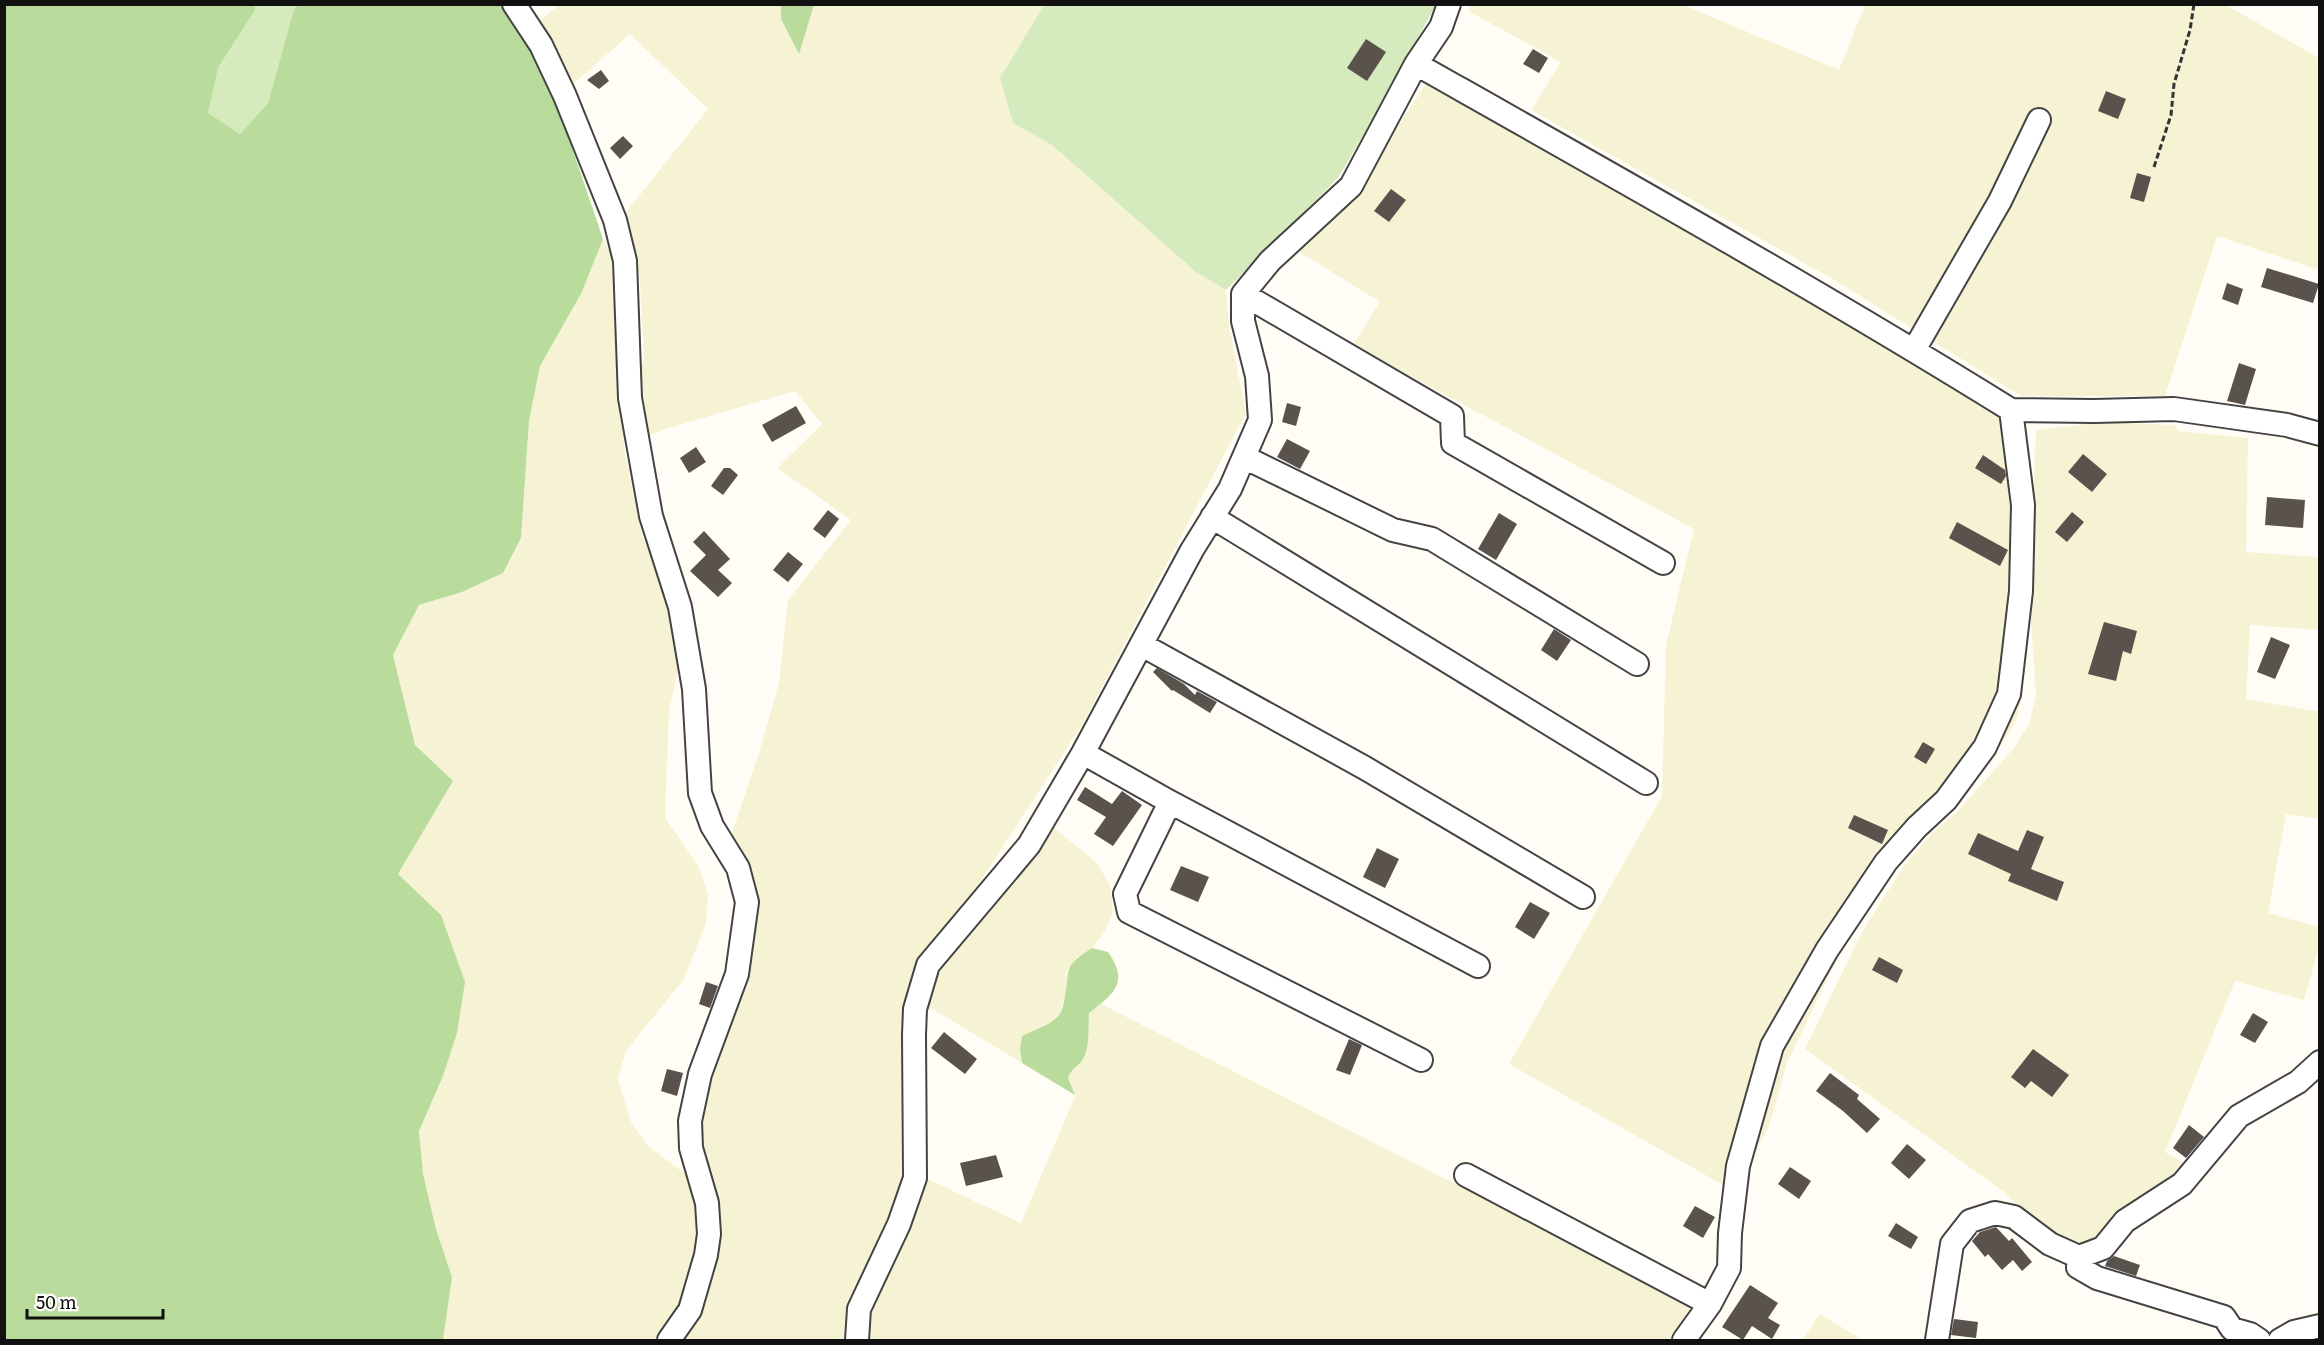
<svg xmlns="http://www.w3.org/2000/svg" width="2324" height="1345" font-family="Literata,serif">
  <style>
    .farmland { fill: #f6f3d4 }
    .green { fill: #d5ebbd }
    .forest { fill: #b9dc9c }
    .building { fill: #5a524d }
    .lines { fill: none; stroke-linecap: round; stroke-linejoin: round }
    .minor-casing { stroke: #444; stroke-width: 26 }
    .path { stroke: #333; stroke-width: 3; stroke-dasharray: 6 3; stroke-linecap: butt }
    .minor { stroke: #fff; stroke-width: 22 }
  </style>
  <rect width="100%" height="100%" fill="#fffdf5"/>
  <path class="farmland" d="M1471 4 1683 5 1839 70 1865 5H2226L2319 58V270L2217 236 2165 396H2021L1836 281 1531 110 1561 62 1468 11Z
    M559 5H781V19L799 53 814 5H1044L1000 78 1013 123 1052 145 1196 272 1226 290 1229 326 1246 413 1082 725 961 911 919 960 904 1008 901 1034V1181L886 1226 848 1308 845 1340H443L452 1277 436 1229 423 1174 419 1131 443 1076 441 915 398 874 453 781 415 745 393 655 419 605 462 592 503 573 521 538 529 421 540 366 582 292 603 239 614 260 624 449 642 536 662 576 672 624 678 671 669 710 665 818 699 867 708 894 706 923 684 979 626 1051 618 1079 631 1122 648 1146 684 1173 683 1146 732 971 739 902 724 856 758 756 779 683 788 600 851 520 777 468 822 424 795 391 662 430 642 439 637 383 644 358 640 282 624 215 708 109 630 34 570 87 537 23Z
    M1426 84 1785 280 2020 427 2016 591 2023 692 2016 721 2003 742 1951 804 1926 823 1852 928 1787 1063 1768 1129 1732 1190 1509 1064 1662 796 1666 645 1694 529 1353 345 1380 302 1298 251 1354 192Z
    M2104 422 2175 425 2178 431 2248 438 2246 552 2319 557V630L2250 625 2246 699 2319 712V819L2286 814 2268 913 2319 927V947L2304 1000 2235 981 2165 1152 2184 1163 2170 1179 2122 1211 2099 1236 2082 1243 2056 1235 2023 1210 2004 1192 1805 1049 1862 932 1904 866 1934 831 1958 811 2013 749 2029 725 2036 695 2029 592 2036 430Z
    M1053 827 1098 864 1111 888 1113 911 1104 933 1092 948 1075 959 1066 972 1068 986 1060 1014 1049 1023 1023 1036 1020 1050 1022 1063 926 1005 935 968Z
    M1101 1004 1695 1306 1679 1327 1672 1340H865L867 1311 921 1176 1021 1223 1075 1096 1067 1078 1072 1069 1083 1059 1087 1044 1089 1013Z
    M1820 1314 1863 1340H1802Z"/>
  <path class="green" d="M255 5H297L293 12 268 103 240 134 207 113 218 68 255 10Z
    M1044 5H1436L1382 103 1338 178 1226 290 1196 272 1052 145 1013 123 1000 78Z"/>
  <path class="forest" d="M5 5H255V10L218 68 208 113 240 134 268 103 293 12 297 5H502L550 83 603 239 582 292 540 366 529 421 521 538 503 573 462 592 419 605 393 655 415 745 453 781 398 874 441 915 465 982 457 1033 443 1076 419 1131 423 1174 436 1229 452 1277 443 1340H5Z
    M781 5H814L799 54 781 19Z
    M1092 948 1108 952C1130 983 1113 994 1089 1013 1088 1027 1090 1047 1083 1059 1078 1067 1072 1067 1068 1078L1075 1095 1022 1063 1020 1050 1022 1036C1034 1030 1051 1025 1059 1015 1062 1012 1063 1006 1064 1002 1072 969 1059 969 1092 948Z"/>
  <path class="building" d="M1366 39 1386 52 1367 81 1347 68Z
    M1533 49 1548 58 1539 73 1523 64Z
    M601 70 609 81 599 89 587 80Z
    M2106 91 2126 99 2118 119 2098 111Z
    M623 136 633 146 620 159 610 148Z
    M2137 173 2151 177 2144 202 2130 198Z
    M1391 189 1406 200 1389 222 1374 211Z
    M2267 268 2319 284 2313 303 2261 287Z
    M2227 283 2243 289 2238 305 2222 299Z
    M2239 363 2256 369 2245 405 2227 401Z
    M1287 403 1301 407 1296 426 1282 422Z
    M796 406 806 423 772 442 762 425Z
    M1287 439 1310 451 1300 469 1277 457Z
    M696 447 706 462 689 473 680 458Z
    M2083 454 2107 474 2092 492 2068 472Z
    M1983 455 2005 470 2006 476 2001 484 1975 468Z
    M724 468H730L738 475 723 495 711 486Z
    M2267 497 2305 500 2303 528 2265 525Z
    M828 510 839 519 825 538 813 529Z
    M2072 512 2084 522 2067 542 2055 532Z
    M1499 513 1517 524 1496 560 1478 549Z
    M1957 522 2008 550 2000 566 1949 538Z
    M704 531 730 559 718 570 732 583 718 597 690 571 706 555 693 542Z
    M788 552 803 564 788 582 773 570Z
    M2104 622 2137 631 2131 654 2123 651 2116 681 2088 674Z
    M1554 629 1571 640 1557 661 1541 650Z
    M2271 637 2290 645 2275 679 2257 672Z
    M1157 668 1184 684 1195 695 1197 691 1217 702 1210 713 1173 690 1172 691 1153 672Z
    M1923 742 1935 749 1926 764 1914 757Z
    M1085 787 1112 804 1122 791 1142 805 1113 846 1094 834 1106 817 1077 800Z
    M1854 815 1888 830 1882 844 1848 828Z
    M2027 830 2044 837 2031 869 2064 882 2057 901 2008 881 2011 874 1968 854 1978 833 2018 851Z
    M1377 848 1399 859 1385 888 1363 877Z
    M1181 866 1209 877 1198 902 1170 890Z
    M1530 902 1550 913 1534 939 1515 927Z
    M1879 957 1903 970 1897 983 1872 970Z
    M706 982 718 986 710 1008 699 1004Z
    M2253 1013 2268 1022 2255 1043 2240 1035Z
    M944 1032 977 1059 965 1074 931 1048Z
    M1349 1039 1362 1045 1350 1075 1336 1070Z
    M2033 1049 2069 1075 2052 1097 2031 1081 2025 1088 2011 1077Z
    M667 1069 683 1073 677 1096 661 1091Z
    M1830 1073 1859 1095 1857 1099 1880 1119 1867 1133 1843 1111 1816 1091Z
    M2189 1125 2204 1137 2186 1158 2173 1148Z
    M1907 1144 1926 1160 1909 1179 1891 1163Z
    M996 1155 1003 1177 966 1186 960 1163Z
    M1790 1167 1811 1181 1799 1199 1778 1184Z
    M1695 1206 1715 1217 1703 1238 1683 1226Z
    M1896 1223 1918 1237 1911 1249 1888 1236Z
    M1996 1227 2009 1241 2012 1238 2032 1262 2022 1271 2013 1260 2002 1270 1988 1254 1985 1257 1972 1241 1980 1232Z
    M2114 1256 2140 1265 2136 1276 2105 1266 2107 1261Z
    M1750 1285 1778 1303 1768 1318 1780 1325 1772 1339 1752 1326 1743 1340 1722 1327Z
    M1954 1319 1978 1322 1976 1338 1951 1335Z"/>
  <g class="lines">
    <defs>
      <path id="minor" d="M514 4 541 45 565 96 615 220 625 261 630 398 651 516 680 607 694 689 700 793 712 826 738 868 747 902 737 974 700 1074 690 1121 691 1148 707 1203 709 1234 706 1255 690 1310 669 1340
        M1416 64C1616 177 1816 289 2011 410L2023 505 2021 591 2009 694 1985 747 1946 800 1917 827 1886 862 1827 950 1772 1046 1738 1166 1730 1233 1729 1268 1710 1304 1684 1340
        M1243 294 1452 416 1453 443 1663 563
        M1914 350 2000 201 2039 120
        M2011 410 2094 411 2174 409 2287 425 2320 434
        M1244 457 1393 530 1432 539 1637 664
        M1212 517 1646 783
        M1142 645 1365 768 1583 897
        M1083 753 1170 802 1478 966
        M1170 802 1125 894 1129 912 1421 1060
        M1466 1175 1710 1304
        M2079 1257 2078 1267 2097 1278 2224 1317 2232 1329 2250 1334 2259 1340
        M857 1340 859 1309 899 1224 915 1178 914 1035 915 1009 928 965 1029 845 1083 753 1192 550 1230 489 1260 420 1257 376 1243 321V294L1270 261 1351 186 1416 64 1441 27 1449 4
        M1937 1340 1952 1244 1970 1221 1995 1213 2014 1217 2050 1244 2079 1257 2103 1248 2125 1221 2182 1184 2239 1116 2298 1082 2320 1062
        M2280 1340 2294 1332 2320 1326"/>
    </defs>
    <use href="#minor" class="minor-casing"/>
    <path class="path" d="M2154 167 2171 115 2174 84 2190 30 2194 4"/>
    <use href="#minor" class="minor"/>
  </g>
  <rect width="2324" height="1345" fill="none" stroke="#111111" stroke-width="12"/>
  <path d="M27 1309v9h136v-9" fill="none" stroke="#111111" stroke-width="3"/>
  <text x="36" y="1309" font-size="18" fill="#111111" stroke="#ffffff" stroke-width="4.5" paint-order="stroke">50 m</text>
</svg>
